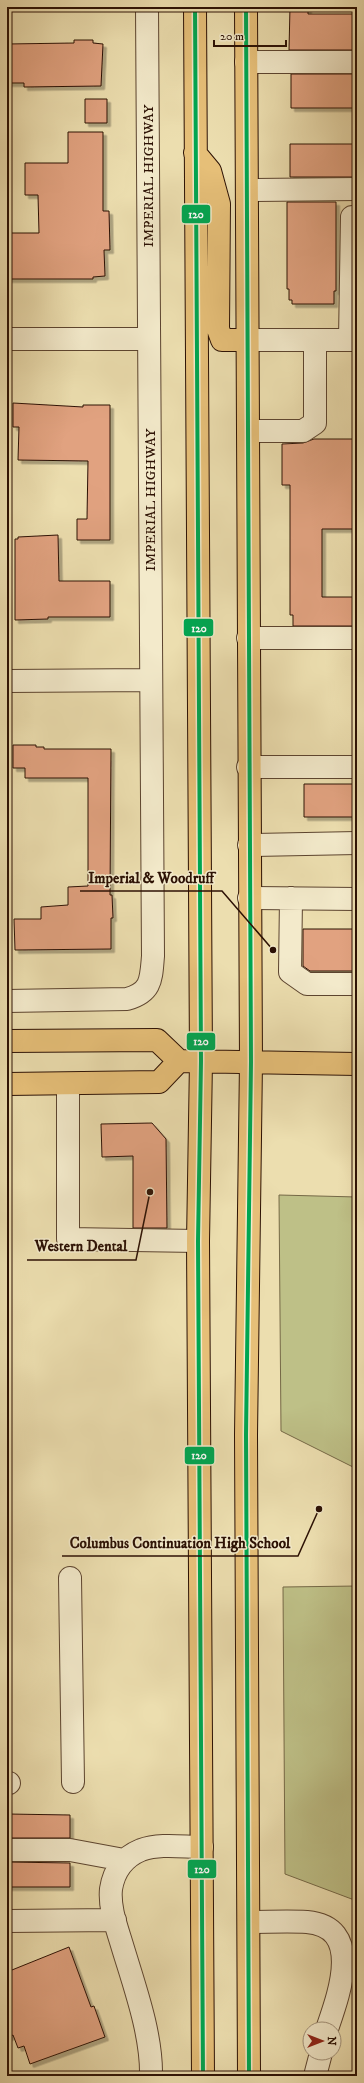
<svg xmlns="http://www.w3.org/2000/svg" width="364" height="2083" font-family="'IM FELL DW Pica',serif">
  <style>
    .green { fill: #bec087; stroke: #756846 }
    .building { fill: #e1a280; stroke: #2c1104; filter: url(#shadow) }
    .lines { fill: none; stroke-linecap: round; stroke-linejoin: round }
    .minor-casing { stroke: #5c442f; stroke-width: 24 }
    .major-casing { stroke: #2c1104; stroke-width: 24 }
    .minor { stroke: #f3eacb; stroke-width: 22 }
    .major { stroke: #e6bf78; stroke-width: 22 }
    .bus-1-casing { stroke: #f3eacb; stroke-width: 7 }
    .bus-1 { stroke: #00a651; stroke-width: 4 }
    .labels { text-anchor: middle; stroke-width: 3; stroke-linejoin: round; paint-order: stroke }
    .street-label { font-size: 14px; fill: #2c1104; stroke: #f3eacb }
    .leader { fill: none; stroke: #2c1104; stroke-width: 1.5 }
    .callout-dot { fill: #2c1104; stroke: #f3eacb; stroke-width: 1.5 }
    .callout-label { font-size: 15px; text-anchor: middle; font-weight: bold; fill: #2c1104; stroke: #f3eacb; stroke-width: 3; stroke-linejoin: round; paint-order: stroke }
    .line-badge { stroke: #f3eacb; stroke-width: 1.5 }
    .badge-label { font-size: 11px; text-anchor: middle; font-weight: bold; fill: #fff }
  </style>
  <defs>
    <filter id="shadow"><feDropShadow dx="3.5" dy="3.5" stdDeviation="0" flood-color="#0004"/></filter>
  </defs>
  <rect width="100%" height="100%" fill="#ecdeaf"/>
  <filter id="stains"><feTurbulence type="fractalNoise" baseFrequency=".005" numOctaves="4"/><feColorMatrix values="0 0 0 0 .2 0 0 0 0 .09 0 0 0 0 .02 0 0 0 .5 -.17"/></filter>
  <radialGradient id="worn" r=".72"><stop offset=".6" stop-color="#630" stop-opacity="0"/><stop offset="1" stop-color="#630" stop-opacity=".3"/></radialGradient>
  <path class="green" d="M279 1195 357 1197V1469L281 1431Z
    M357 1586V1901L285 1874 283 1587Z"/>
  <path class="building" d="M290 7H308V14H357V50H289Z
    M74 40H93V43L103 44 101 86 24 87V83H7V44L74 43Z
    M291 74H357V108H291Z
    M85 99H107V123H85Z
    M68 132H103V211H109L110 250H104L105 276 93 277V279H7V233H39L38 195H25V163H68Z
    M290 144H357V177H290Z
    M287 202H336V291H334V304H292V300H289V289H287Z
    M13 403 83 407V405H110V540H77V519H87L88 461 18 460 19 427H13Z
    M314 439H354V500H357V529H322V597H357V626H293V615H290V485H282V444L303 443Z
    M58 535 59 581H110V617H48V619L15 620V539H18V537Z
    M13 745H36V747H44V749H111L110 895H112L113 918H111V949L15 950 14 919H41V907L68 905V887L88 886V778H25V768H13Z
    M304 784H355V787H357V813H354V817H304Z
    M303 929H357V971H310L303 966Z
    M152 1123 166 1139 167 1228H133V1156L102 1157 101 1124Z
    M7 1814 70 1815V1838H7Z
    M7 1862 70 1863V1887H7Z
    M69 1947 91 2007 94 2006 105 2037 30 2064 24 2046 18 2048 13 2035 7 2038V1972Z"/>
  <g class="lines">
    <defs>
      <path id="minor" d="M246 62H357
        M247 190 357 189
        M7 339H149
        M247 340H357
        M350 340 352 217
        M248 431H303L315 423V340
        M248 638H357
        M7 681 151 680
        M248 767H357
        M249 845 357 843
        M249 898 357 899
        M291 898 290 972 307 984H357
        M7 1001 127 999C152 992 151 979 153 956L147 7
        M68 1084V1239L198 1241
        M70 1578 73 1782
        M7 1783H9
        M7 1850H70L124 1860
        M7 1921 115 1920
        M249 1922C268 1922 288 1921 307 1922 364 1927 339 1994 327 2029
        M151 2076C152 2034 134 1985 122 1945 117 1928 109 1908 111 1889 114 1870 124 1857 141 1850 160 1843 183 1847 202 1847
        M315 2076 321 2053"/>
      <path id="major" d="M195 7 201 1061 198 1241 203 2076
        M246 7 251 1062 246 1435 249 2076
        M195 153 210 171 219 204 218 329 222 340H247
        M7 1041 157 1040 179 1061
        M7 1084 159 1082 179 1061 357 1064"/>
    </defs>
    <use href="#minor" class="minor-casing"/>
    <use href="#major" class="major-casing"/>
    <use href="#minor" class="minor"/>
    <use href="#major" class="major"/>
    <defs>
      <path id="bus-1" d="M195 7 201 1061 198 1241 203 2076
        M246 7 251 1062 246 1435 249 2076"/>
    </defs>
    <use href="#bus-1" class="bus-1-casing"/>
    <use href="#bus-1" class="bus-1"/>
  </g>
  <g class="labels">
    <g class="street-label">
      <text transform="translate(148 176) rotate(-90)" y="5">IMPERIAL HIGHWAY</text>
      <text transform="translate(150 500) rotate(-90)" y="5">IMPERIAL HIGHWAY</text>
    </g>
  </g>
  <path class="leader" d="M273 950L222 891H80M150 1192L136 1260H27M319 1509L298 1556H62"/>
  <g class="callout-dot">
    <circle cx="273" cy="950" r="4"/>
    <circle cx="150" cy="1192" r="4"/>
    <circle cx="319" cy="1509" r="4"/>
  </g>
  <g class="callout-label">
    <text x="151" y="883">Imperial &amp; Woodruff</text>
    <text x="81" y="1251">Western Dental</text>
    <text x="180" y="1548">Columbus Continuation High School</text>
  </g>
  <g class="line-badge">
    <rect x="181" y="204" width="30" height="20" rx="4" fill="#00a651"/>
    <rect x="183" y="618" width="31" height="19" rx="4" fill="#00a651"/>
    <rect x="186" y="1032" width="30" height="19" rx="4" fill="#00a651"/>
    <rect x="184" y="1446" width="31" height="19" rx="4" fill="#00a651"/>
    <rect x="187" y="1859" width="30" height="20" rx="4" fill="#00a651"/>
  </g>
  <g class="badge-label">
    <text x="196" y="218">120</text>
    <text x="199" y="632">120</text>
    <text x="201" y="1045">120</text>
    <text x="199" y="1459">120</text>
    <text x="202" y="1873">120</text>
  </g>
  <rect width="364" height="2083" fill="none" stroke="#ecdeaf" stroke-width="24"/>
  <rect x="8" y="8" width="348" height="2067" fill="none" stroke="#2c1104" stroke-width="2"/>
  <rect x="12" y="12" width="340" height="2059" fill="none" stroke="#2c1104"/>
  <g transform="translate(322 2041) rotate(90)"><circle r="19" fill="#f3eacb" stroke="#a3937b"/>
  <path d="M0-3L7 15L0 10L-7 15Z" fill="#8f2418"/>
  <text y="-6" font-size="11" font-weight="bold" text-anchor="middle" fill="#2c1104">N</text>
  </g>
  <path d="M214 40v6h72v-6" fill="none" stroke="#2c1104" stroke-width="2"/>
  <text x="220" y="40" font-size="12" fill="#2c1104" stroke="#f3eacb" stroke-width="3" paint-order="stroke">20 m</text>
  <rect width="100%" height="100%" filter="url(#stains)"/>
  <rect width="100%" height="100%" fill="url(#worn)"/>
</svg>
